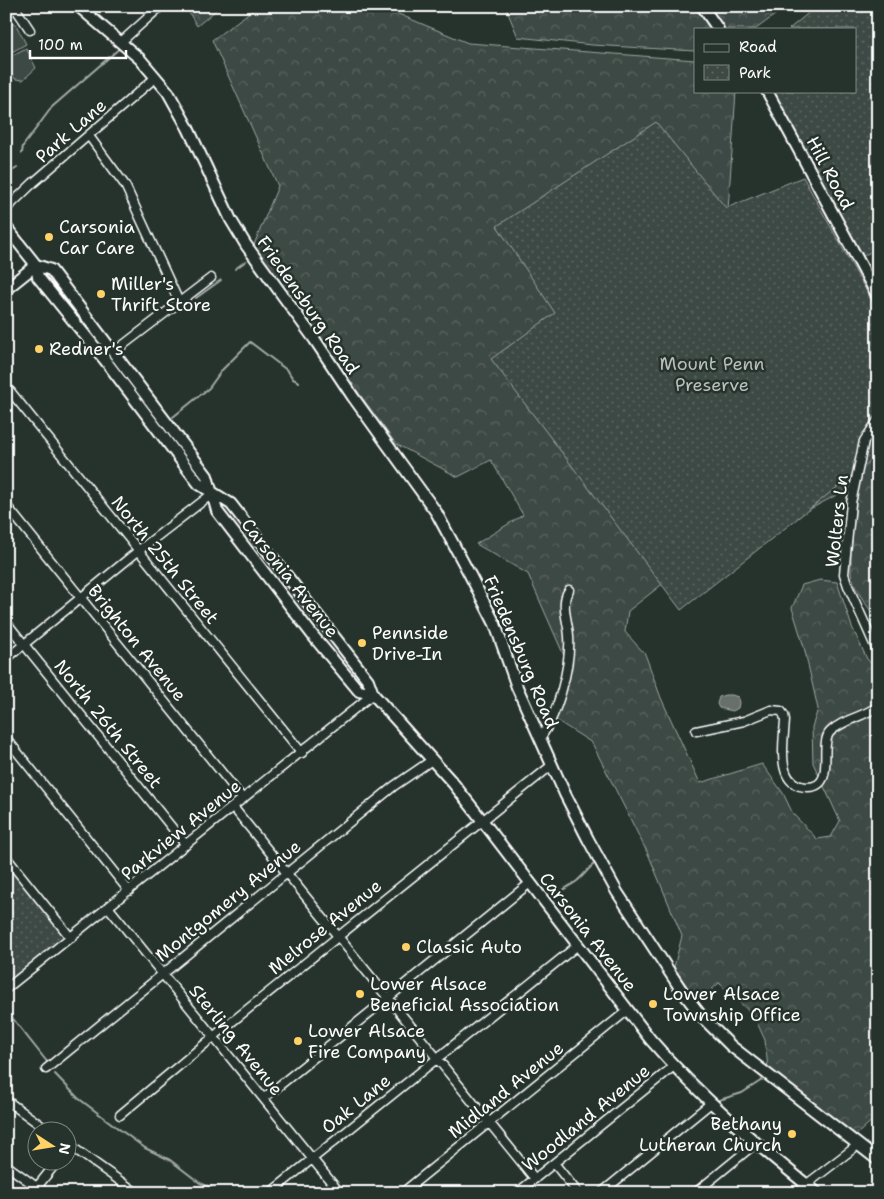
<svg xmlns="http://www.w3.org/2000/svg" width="884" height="1199" font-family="'Shantell Sans',sans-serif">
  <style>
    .green { fill: #3e4944; stroke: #9ea4a2 }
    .forest { fill: url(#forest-crowns); stroke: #9ea4a2 }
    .park { fill: url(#park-dots); stroke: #9ea4a2 }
    .water { fill: #67706c; stroke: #a4a9a7 }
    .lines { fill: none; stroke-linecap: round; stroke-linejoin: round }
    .stream { stroke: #a4a9a7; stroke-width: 2 }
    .street-casing { stroke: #fff; stroke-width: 11 }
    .secondary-casing { stroke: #fff; stroke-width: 14 }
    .street { stroke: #26332d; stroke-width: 8 }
    .secondary { stroke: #26332d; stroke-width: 10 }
    .poi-dot { fill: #ffd166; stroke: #26332d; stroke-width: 2 }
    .labels { text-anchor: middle; stroke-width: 5; stroke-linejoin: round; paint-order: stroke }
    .street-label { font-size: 18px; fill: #fff; stroke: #26332d }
    .poi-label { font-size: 18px; fill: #fff; stroke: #26332d; text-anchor: start }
    .park-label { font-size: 18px; fill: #bbbfbe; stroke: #26332d }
  </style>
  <defs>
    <pattern id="forest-crowns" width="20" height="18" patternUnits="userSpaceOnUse" patternTransform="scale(1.25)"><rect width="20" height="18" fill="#3e4944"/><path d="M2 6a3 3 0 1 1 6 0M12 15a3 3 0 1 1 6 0" fill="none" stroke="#5b6460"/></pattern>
    <pattern id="park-dots" width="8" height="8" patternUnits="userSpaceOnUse" patternTransform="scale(1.25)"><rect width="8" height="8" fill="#3e4944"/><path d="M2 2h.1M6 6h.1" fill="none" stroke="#5b6460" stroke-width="1.8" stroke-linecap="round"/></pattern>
  </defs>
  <rect width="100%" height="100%" fill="#26332d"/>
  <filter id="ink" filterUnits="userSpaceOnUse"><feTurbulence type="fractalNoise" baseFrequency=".02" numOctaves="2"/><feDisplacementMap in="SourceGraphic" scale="10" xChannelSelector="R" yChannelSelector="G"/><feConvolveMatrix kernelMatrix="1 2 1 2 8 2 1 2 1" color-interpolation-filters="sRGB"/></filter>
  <g filter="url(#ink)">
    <path class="green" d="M15 23 26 44 10 53 6 52V29Z
      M26 48 36 68 23 80 15 79 9 70 11 56Z"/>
    <path class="forest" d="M185 6H221L197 26Z
      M258 6H379L468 43 695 60V91H736L728 210 820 350 878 312V622L856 589 851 573V549L857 496 846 490 797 516 665 582 628 611 625 632 645 654 661 698 700 783 762 764 783 793 793 814 817 839 831 837 840 821 813 763 812 727 818 709 804 647 792 608 802 585 820 580 837 582 852 627 867 659 878 670V1115L856 1135 768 1068 765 1040 754 1016 719 983 698 1002 674 967 682 936 649 856 592 743 556 720 565 658 528 574 476 544 523 515 491 460 458 477 396 444 253 247 278 186 212 40Z
      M505 6H787L756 29H695V51L592 45 518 37Z"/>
    <path class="park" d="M817 6H878V248L863 256 773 91H855V29H789Z
      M656 122 726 208 803 177 878 312V455L681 610 491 359 555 313 497 226Z
      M6 857 71 938 6 989Z"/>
    <path class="water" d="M725 695H732L738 697 739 703 738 708 733 711 719 708 717 704 719 697Z"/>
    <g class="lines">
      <path class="stream" d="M126 43 168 6
        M22 153 23 146 52 107 121 47
        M6 175 17 168
        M235 269 246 261
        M196 298 221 280
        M173 417 209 388 222 370 250 342 288 371 293 379 299 382
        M555 898C561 889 569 887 577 881 584 875 588 869 595 863
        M6 1010 48 1063
        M55 1074 78 1098 119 1129 145 1148 170 1160 200 1183 212 1188 218 1193
        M716 1101 742 1093 762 1080"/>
      <defs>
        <path id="street" d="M14 6 30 30
          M6 14 18 6
          M121 42 161 6
          M89 136 125 185 179 302
          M6 209 33 183 156 77
          M114 352 211 278
          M6 386 302 753
          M878 420 864 441 851 503 844 574 848 586 878 653
          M6 505 243 799
          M6 622 186 845
          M6 659 138 551 212 494
          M696 731 744 721 771 710 781 711 784 715 785 720C784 741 774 787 808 787 837 787 818 744 830 732 843 719 864 717 878 706
          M6 738 129 891
          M540 738C558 715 571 665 569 636 568 621 560 603 569 590
          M233 807 535 1179
          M6 857 71 938
          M109 908 340 1193
          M6 989 373 694
          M46 1069 394 786 432 760
          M264 1098 530 883
          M6 1100 50 1132
          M120 1115 218 1033 552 765
          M68 1144 137 1193
          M554 1163 578 1193
          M6 1165 45 1193
          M37 1187 57 1162
          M270 1193 578 945
          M402 1193 628 1010
          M517 1193 674 1066
          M601 1193 711 1103
          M695 1193 756 1143
          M798 1193 807 1184 858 1145"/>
        <path id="secondary" d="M78 6 140 59 168 92 188 128 231 220 246 245 315 340 353 397 436 512 470 575 495 624 517 687 565 794 588 839 617 892 682 991 703 1018 731 1046 878 1160
          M702 6 718 29
          M767 91 878 297
          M6 227 36 265 38 277 105 360 199 484 231 504 368 680 373 694 453 783 482 820 650 1039C700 1097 757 1145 817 1193
          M36 265 51 270 201 468 207 476 217 511 314 637 359 691 373 694
          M6 289 36 265"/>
      </defs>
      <use href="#street" class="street-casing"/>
      <use href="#secondary" class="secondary-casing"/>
      <use href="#street" class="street"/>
      <use href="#secondary" class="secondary"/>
    </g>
  </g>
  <g class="poi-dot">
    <circle cx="49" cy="237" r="5"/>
    <circle cx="101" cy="294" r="5"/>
    <circle cx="39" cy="349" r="5"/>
    <circle cx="362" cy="643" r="5"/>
    <circle cx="406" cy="947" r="5"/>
    <circle cx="360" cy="994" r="5"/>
    <circle cx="653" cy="1004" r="5"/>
    <circle cx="298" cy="1041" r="5"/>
    <circle cx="792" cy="1134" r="5"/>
  </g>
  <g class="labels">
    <g class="street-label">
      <text transform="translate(71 131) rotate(-41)" y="6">Park Lane</text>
      <text transform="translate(830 173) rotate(62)" y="6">Hill Road</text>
      <text transform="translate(308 305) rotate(55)" y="6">Friedensburg Road</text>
      <text transform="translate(837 521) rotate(-84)" y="6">Wolters Ln</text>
      <text transform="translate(165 560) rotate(51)" y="6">North 25th Street</text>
      <text transform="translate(290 578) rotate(52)" y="6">Carsonia Avenue</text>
      <text transform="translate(137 643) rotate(51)" y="6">Brighton Avenue</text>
      <text transform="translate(521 652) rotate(67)" y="6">Friedensburg Road</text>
      <text transform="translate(108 724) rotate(51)" y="6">North 26th Street</text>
      <text transform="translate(181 830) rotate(-39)" y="6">Parkview Avenue</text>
      <text transform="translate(228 901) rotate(-39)" y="6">Montgomery Avenue</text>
      <text transform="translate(325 927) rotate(-39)" y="6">Melrose Avenue</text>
      <text transform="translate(588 932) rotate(52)" y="6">Carsonia Avenue</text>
      <text transform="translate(236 1040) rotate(51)" y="6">Sterling Avenue</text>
      <text transform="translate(506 1090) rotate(-39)" y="6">Midland Avenue</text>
      <text transform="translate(356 1104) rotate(-39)" y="6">Oak Lane</text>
      <text transform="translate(586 1118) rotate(-39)" y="6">Woodland Avenue</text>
    </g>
    <g class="poi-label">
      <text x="59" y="233">Carsonia<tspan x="59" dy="21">Car Care</tspan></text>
      <text x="111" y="290">Miller's<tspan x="111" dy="21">Thrift Store</tspan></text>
      <text x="49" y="355">Redner's</text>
      <text x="372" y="639">Pennside<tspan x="372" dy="21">Drive-In</tspan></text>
      <text x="416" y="953">Classic Auto</text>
      <text x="370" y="990">Lower Alsace<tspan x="370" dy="21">Beneficial Association</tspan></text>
      <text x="663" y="1000">Lower Alsace<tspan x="663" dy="21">Township Office</tspan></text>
      <text x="308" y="1037">Lower Alsace<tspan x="308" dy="21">Fire Company</tspan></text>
      <text x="782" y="1130" text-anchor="end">Bethany<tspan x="782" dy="21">Lutheran Church</tspan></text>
    </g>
    <g class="park-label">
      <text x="712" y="370">Mount Penn<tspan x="712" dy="21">Preserve</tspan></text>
    </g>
  </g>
  <rect width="884" height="1199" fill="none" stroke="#26332d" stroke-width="25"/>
  <rect x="12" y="12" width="859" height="1174" fill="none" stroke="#fff" stroke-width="2" filter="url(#ink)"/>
  <rect x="694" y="28" width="162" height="65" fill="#26332d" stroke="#7d8581"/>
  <rect x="704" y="44" width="25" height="8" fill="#26332d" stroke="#7d8581"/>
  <text x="739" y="52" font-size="15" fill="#ffffff">Road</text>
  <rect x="704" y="65" width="25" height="15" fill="url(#park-dots)" stroke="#7d8581"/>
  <text x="739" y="78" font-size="15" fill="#ffffff">Park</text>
  <g transform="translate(52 1146) rotate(102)"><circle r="24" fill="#26332d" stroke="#7d8581"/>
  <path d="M0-4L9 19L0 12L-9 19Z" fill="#ffd166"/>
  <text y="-8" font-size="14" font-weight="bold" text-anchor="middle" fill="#ffffff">N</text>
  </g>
  <path d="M30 50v8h96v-8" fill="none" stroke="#ffffff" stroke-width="2.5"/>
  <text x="38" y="50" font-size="15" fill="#ffffff" stroke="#26332d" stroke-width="4" paint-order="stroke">100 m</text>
</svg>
